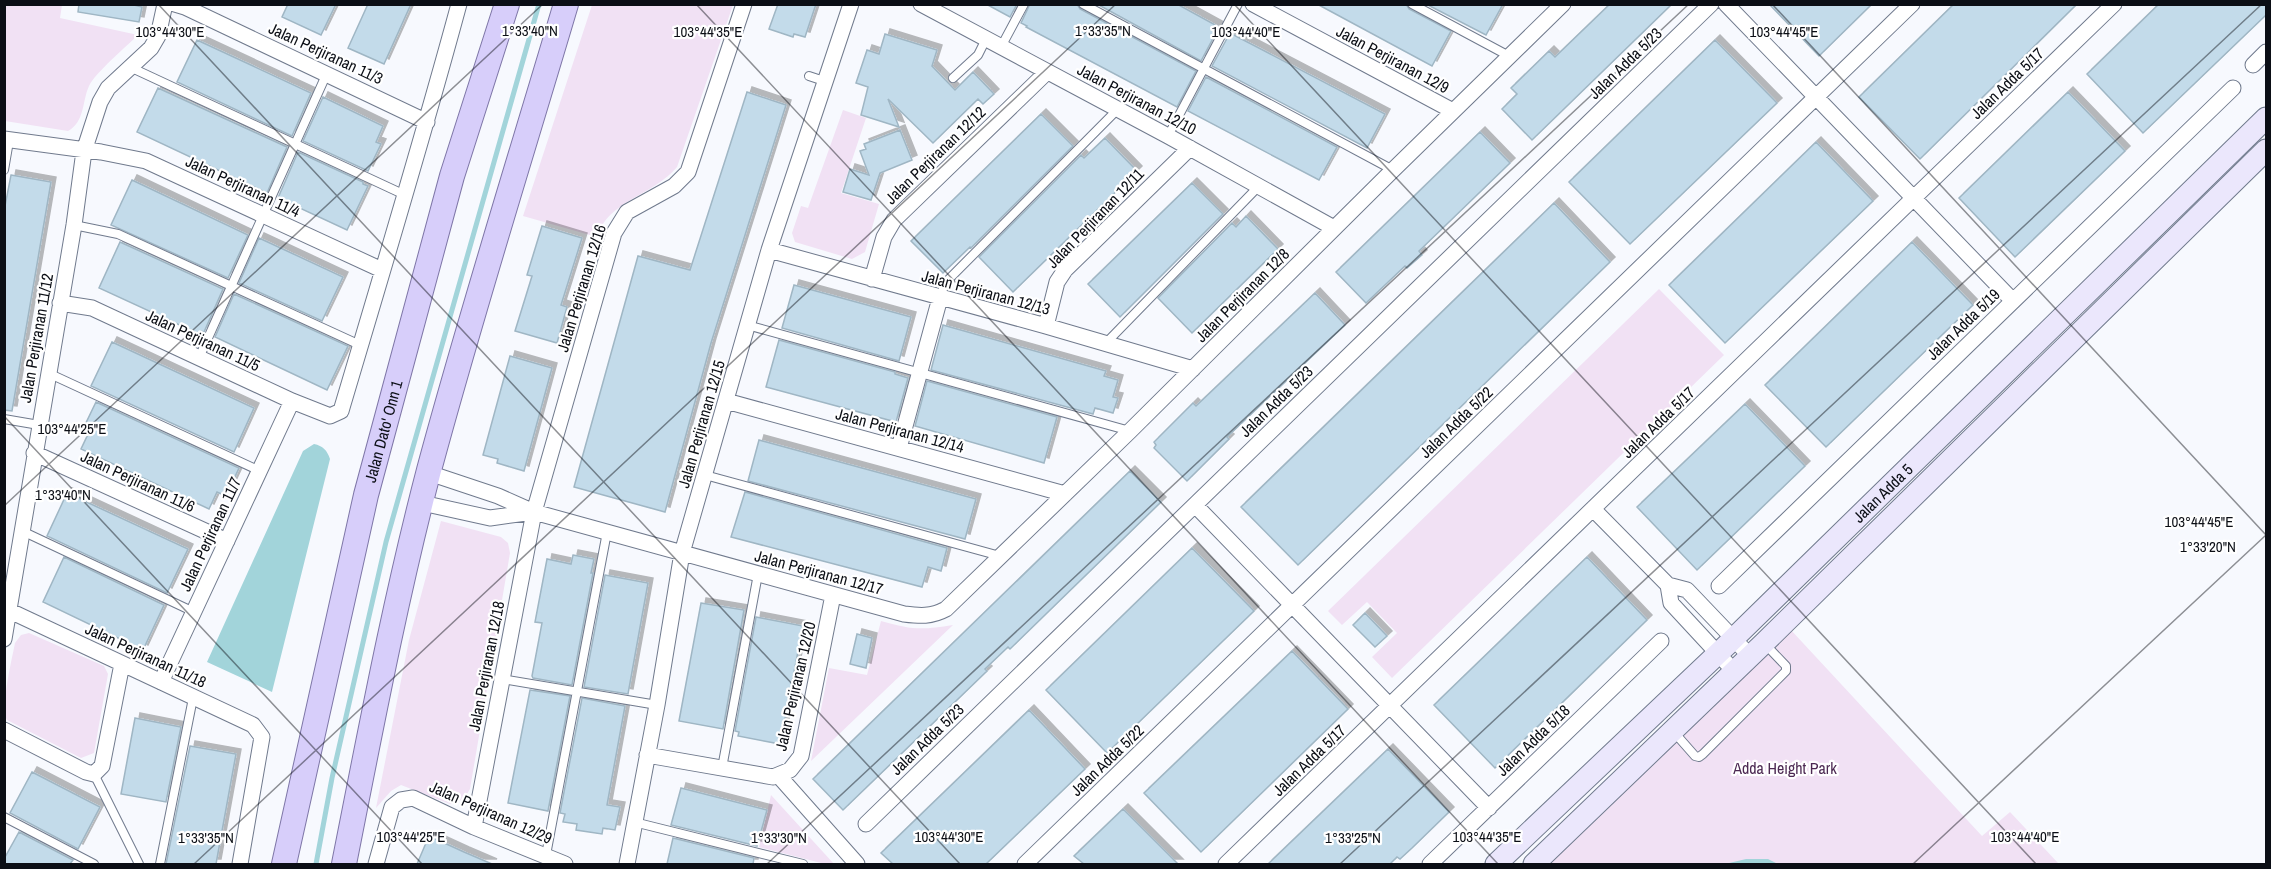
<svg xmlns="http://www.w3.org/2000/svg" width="2271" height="869" font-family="'Archivo Narrow',sans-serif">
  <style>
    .green { fill: #f1e1f4 }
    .water { fill: #a2d4da }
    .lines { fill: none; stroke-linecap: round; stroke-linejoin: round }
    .stream { stroke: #a2d4da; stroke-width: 5 }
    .building { fill: #c3dbea; stroke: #9fb6c4; stroke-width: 1.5; filter: url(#shadow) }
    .lane-casing { stroke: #707a8d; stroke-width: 10 }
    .street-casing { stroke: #707a8d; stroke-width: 17 }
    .secondary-casing { stroke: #707a8d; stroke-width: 23 }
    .primary-casing { stroke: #7e76a7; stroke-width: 26 }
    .lane { stroke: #fff; stroke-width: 8 }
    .street { stroke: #fff; stroke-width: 15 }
    .secondary { stroke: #ebe7fc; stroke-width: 21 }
    .primary { stroke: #d7cefa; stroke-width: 24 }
    .ticks { fill: none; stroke: #0b0e15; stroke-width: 1.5; stroke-opacity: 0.45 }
    .labels { text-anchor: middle; stroke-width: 4.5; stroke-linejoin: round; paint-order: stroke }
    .street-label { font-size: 16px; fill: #0b0e15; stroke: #fff }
    .park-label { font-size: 16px; fill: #4c2952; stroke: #fff }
    .ticks-label { font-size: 15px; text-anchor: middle; fill: #0b0e15; stroke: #fff; stroke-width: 4.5; stroke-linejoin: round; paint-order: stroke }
  </style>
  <defs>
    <filter id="shadow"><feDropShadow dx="5" dy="-5" stdDeviation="0" flood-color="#0004"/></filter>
  </defs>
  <rect width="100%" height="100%" fill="#f7f9fe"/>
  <path class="green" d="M4 5H62L60 18 138 35C126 47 96 72 89 86 82 101 85 122 68 131L5 121Z
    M592 5H733L677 167C654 195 607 201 597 237L523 216Z
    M843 110 866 118 841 193 879 204 865 252 852 259 795 242 792 233 801 206 808 208Z
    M1659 289 1724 355 1392 678 1372 657 1397 633 1367 602 1342 625 1328 611Z
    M441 521 501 537 508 543 510 553 470 789 464 799 450 804 401 785 391 791 376 808 409 640Z
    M881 621C912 630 922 630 953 625L811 761 829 668 867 675Z
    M1790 629 1982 836 2010 812 2059 864H1542Z
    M29 633 104 666 108 674 94 753 81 758 7 720C0 708 12 659 15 643L21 635Z
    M771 795 834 864H825L759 847Z"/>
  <path class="water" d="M314 444C323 446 327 450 330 459L272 692 207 662 303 451Z
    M1746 859H1768L1778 864H1725Z"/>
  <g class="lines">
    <path class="stream" d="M316 864 332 778 386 542 539 4"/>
  </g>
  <path class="building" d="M79 4H130L142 7 139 22 78 12Z
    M288 4H336L321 35 282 17Z
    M368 4H411L384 64 348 48Z
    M778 4H816L805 37 794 34 793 37 769 29Z
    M986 4H1017L1010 17Z
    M1030 4H1077L1080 9 1196 71 1177 107 1026 27 1027 26 1021 23Z
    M1097 4H1177L1219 27 1201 61Z
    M1317 4H1406L1409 9 1451 31 1432 66Z
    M1426 4H1503L1486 35Z
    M1610 4H1672L1532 140 1502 109 1517 94 1511 88 1549 51 1555 57Z
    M1769 4H1872L1819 56Z
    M1954 4H2077L1920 159 1859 97Z
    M2159 4H2266V15L2143 133 2087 74Z
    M1230 33 1385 114 1367 148 1212 66Z
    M885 34 937 50 932 66 955 90 973 72 994 94 983 104 978 99 933 143 888 99 899 127 861 115 868 87 856 83 867 50 879 54Z
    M197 40 311 93 292 136 177 82Z
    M1715 40 1777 103 1630 244 1569 182Z
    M1206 77 1337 147 1319 180 1188 111Z
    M158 88 287 147 267 193 137 132Z
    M747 92 786 105 711 343 665 512 574 487 638 256 690 270Z
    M2068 92 2125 151 2015 257 1959 198Z
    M323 97 383 126 376 142 381 144 368 171 303 141Z
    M1041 114 1073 146 971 248 970 247 943 273 911 241Z
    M900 130 912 160 880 173 871 200 843 192 850 169 869 175 860 151 866 149 864 144Z
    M1480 132 1510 163 1419 251 1422 255 1407 268 1405 266 1366 303 1336 272Z
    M1105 138 1137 171 1013 292 979 257 1081 155 1084 158Z
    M1816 142 1873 201 1725 343 1669 285Z
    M298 152 363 182V184L368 186 347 230 278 198Z
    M11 175 51 182 12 411 4 410V211Z
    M132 180 248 235 228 278 111 225Z
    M1192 183 1223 214 1120 317 1088 284Z
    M1554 203 1610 262 1298 565 1241 507Z
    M1246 216 1278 249 1192 333 1158 298 1232 223 1236 227Z
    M542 226 582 238 561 305 567 307 557 343 515 331 532 276 527 275Z
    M259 238 343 277 322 321 239 283Z
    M120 242 223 289 204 332 200 331 199 334 99 288Z
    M1912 242 1973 305 1826 447 1765 385Z
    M794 285 911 317 899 361 782 328Z
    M1315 293 1345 325 1227 437 1229 439 1187 481 1154 448 1156 445 1154 442 1193 403 1196 406Z
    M234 294 348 346 327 390 215 337Z
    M943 325 1106 371 1104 376 1118 380 1113 397 1118 398 1113 413 1095 408 1093 414 931 370Z
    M779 340 895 372V374L908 378 896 422 766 387Z
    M112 342 254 408 234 452 91 386Z
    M510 356 552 368 524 471 497 463 498 459 483 455Z
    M927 381 1057 417 1044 463 915 426Z
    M96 402 239 468 226 496 217 492 209 509 81 449 89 432 83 429Z
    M1745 404 1805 466 1697 570 1637 507Z
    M759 440 976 499 965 539 748 481Z
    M1130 471 1161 502 1010 649 1008 647 985 669 987 671 843 810 813 779Z
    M745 492 947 548 941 571 928 567 922 587 731 537Z
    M67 493 188 549 167 593 47 536Z
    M1192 548 1254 611 1107 753 1046 690Z
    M573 555 594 559 591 573H593L572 685 533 678 532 676 542 623 535 622 547 559 571 564Z
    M64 557 164 605 143 650 43 602Z
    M1587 557 1647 620 1495 768 1434 705Z
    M605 575 648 583 628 694 584 687Z
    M701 603 744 610 723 729 679 721Z
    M1365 613 1387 636 1375 647 1353 625Z
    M756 617 803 626 780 744 738 736 739 732 735 731Z
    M857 634 872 638 866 668 850 664Z
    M1292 651 1348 709 1201 852 1144 793Z
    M530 690 570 696 548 811 508 803Z
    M582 698 625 706 607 805 620 807 615 830 603 828 602 834 576 830 577 824 563 822 565 814 560 813Z
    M1029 710 1085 769 986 864H893L881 853Z
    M135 718 181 727 166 802 121 794Z
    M190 746 236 754 216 864H166Z
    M1388 749 1449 812 1412 848 1400 859 1397 857 1390 864H1268Z
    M32 772 100 807 78 849 10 813Z
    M681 788 767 810 757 846 671 825Z
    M1123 809 1178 864H1084L1074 856Z
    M19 832 73 860 70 864H4V859Z
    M429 836 464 852 492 864H417Z
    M673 838 754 858 753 864H667Z"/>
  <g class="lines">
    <defs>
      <path id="lane" d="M1083 4 1393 170
        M1412 4 1509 56
        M1001 47 1024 4
        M132 68 405 195
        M809 76 824 81
        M953 78 978 55 986 39
        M1168 136 1238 4
        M4 170 9 141
        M74 225 118 234 360 345
        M940 298 945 283 1117 110
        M747 325 1130 431
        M1106 343 1259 186
        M199 358 327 73
        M48 373 260 471
        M4 419 39 425
        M705 475 1000 556
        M22 531 194 612
        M502 679 657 705
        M1673 731 1695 756 1699 757 1703 754 1786 671V666L1765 644
        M722 768 758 574
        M94 774 139 864
        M4 817 94 864
        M634 822 803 864
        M546 855 607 532
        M160 864 193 698"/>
      <path id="street" d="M175 4 185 7 427 122
        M921 4 1168 136 1334 228
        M1253 4 1453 111
        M1726 4 2013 301
        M2253 65 2266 52
        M4 139 101 152 146 161 382 270
        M769 250 1046 326 1193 369
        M872 279 884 237 894 220 1047 72
        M60 303 92 308 292 401 330 416 341 411C381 276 422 141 459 4
        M1046 326 1057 282 1065 270 1190 148
        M726 401 1065 494
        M899 448 940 298
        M34 453 227 541
        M429 473 498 496 534 512 904 614C920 616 931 617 946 609L1130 431 1393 170 1563 4
        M422 503 490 518 534 512
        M1195 505 1489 808
        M1593 509 1668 585
        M1668 585 1671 603 1734 671
        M1668 585 1687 590 1750 656
        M1719 586 2233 88
        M10 611 253 725 262 737 240 864
        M4 639 74 225 84 151 100 102 108 88 151 48 158 36 165 4
        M161 682 292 401
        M4 730 86 772 94 774 102 766 122 664
        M647 755 773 777 790 770 801 756 833 595
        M778 775 857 864
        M866 824 1711 4
        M474 827 534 512 614 233 627 212 674 186 688 172 744 4
        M376 864 392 807 401 800 413 798 474 827 565 864
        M627 864 657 705 682 553 769 250 851 4
        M1025 864 1912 4
        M1226 864 2114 4
        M1430 864 1661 641"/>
      <g id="secondary">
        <path id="s1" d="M1496 864 1729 643 2266 118"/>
        <path d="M1534 864 1764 643 2266 150"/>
      </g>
      <g id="primary">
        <path id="s2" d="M284 864 366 495 452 176 507 4"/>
        <path d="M344 864C370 733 395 600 429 470 471 314 520 159 566 4"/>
      </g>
    </defs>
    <use href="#lane" class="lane-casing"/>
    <use href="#street" class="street-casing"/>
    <use href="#secondary" class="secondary-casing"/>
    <use href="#primary" class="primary-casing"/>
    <use href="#lane" class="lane"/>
    <use href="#street" class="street"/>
    <use href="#secondary" class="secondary"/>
    <use href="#primary" class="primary"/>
  </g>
  <path class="ticks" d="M158 4 960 864M696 4 1498 864M1234 4 2036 864M1772 4 2266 535M4 416 422 864M4 506 543 4M194 864 1116 4M767 864 1689 4M1340 864 2262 4M1913 864 2266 535"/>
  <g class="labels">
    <g class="street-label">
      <text transform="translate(326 53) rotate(25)" y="6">Jalan Perjiranan 11/3</text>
      <text transform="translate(1393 59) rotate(28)" y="6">Jalan Perjiranan 12/9</text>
      <text transform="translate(1625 63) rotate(-44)" y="6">Jalan Adda 5/23</text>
      <text transform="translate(2007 83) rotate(-44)" y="6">Jalan Adda 5/17</text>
      <text transform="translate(1137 99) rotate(28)" y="6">Jalan Perjiranan 12/10</text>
      <text transform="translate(935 155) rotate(-44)" y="6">Jalan Perjiranan 12/12</text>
      <text transform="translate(243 186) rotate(25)" y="6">Jalan Perjiranan 11/4</text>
      <text transform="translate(1095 218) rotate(-46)" y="6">Jalan Perjiranan 12/11</text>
      <text transform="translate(581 288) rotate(-73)" y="6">Jalan Perjiranan 12/16</text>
      <text transform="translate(986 292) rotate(15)" y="6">Jalan Perjiranan 12/13</text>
      <text transform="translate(1242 295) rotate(-45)" y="6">Jalan Perjiranan 12/8</text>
      <text transform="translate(1963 324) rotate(-44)" y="6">Jalan Adda 5/19</text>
      <text transform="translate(36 338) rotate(-80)" y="6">Jalan Perjiranan 11/12</text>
      <text transform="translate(203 340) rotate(25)" y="6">Jalan Perjiranan 11/5</text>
      <text transform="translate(1276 401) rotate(-44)" y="6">Jalan Adda 5/23</text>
      <text transform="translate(1456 422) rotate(-44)" y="6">Jalan Adda 5/22</text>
      <text transform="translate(1658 422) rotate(-44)" y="6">Jalan Adda 5/17</text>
      <text transform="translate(701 424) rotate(-74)" y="6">Jalan Perjiranan 12/15</text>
      <text transform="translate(900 430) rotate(15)" y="6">Jalan Perjiranan 12/14</text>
      <text dy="6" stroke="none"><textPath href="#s2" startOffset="444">Jalan Dato' Onn 1</textPath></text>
      <text transform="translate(138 481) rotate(25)" y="6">Jalan Perjiranan 11/6</text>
      <text dy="6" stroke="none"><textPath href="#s1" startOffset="536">Jalan Adda 5</textPath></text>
      <text transform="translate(210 534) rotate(-65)" y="6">Jalan Perjiranan 11/7</text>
      <text transform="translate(819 572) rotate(15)" y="6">Jalan Perjiranan 12/17</text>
      <text transform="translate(146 655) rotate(25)" y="6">Jalan Perjiranan 11/18</text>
      <text transform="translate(486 666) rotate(-79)" y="6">Jalan Perjiranan 12/18</text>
      <text transform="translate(795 686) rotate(-77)" y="6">Jalan Perjiranan 12/20</text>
      <text transform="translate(927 739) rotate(-44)" y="6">Jalan Adda 5/23</text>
      <text transform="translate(1533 740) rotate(-44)" y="6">Jalan Adda 5/18</text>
      <text transform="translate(1107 760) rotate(-44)" y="6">Jalan Adda 5/22</text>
      <text transform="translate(1309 760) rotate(-44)" y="6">Jalan Adda 5/17</text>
      <text transform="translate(491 812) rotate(24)" y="6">Jalan Perjiranan 12/29</text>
    </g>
    <g class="park-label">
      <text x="1785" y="774">Adda Height Park</text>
    </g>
  </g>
  <g class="ticks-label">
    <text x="530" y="36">1°33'40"N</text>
    <text x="1103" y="36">1°33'35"N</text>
    <text x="708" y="37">103°44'35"E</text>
    <text x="170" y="37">103°44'30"E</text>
    <text x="1246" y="37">103°44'40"E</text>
    <text x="1784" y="37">103°44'45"E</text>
    <text x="72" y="434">103°44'25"E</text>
    <text x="63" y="500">1°33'40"N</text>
    <text x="2199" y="527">103°44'45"E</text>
    <text x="2208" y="552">1°33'20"N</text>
    <text x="411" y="842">103°44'25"E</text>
    <text x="949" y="842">103°44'30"E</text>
    <text x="1487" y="842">103°44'35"E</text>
    <text x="2025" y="842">103°44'40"E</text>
    <text x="206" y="843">1°33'35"N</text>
    <text x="779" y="843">1°33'30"N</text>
    <text x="1353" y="843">1°33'25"N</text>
  </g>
  <rect width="2271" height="869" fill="none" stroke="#0b0e15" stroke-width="12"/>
</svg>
